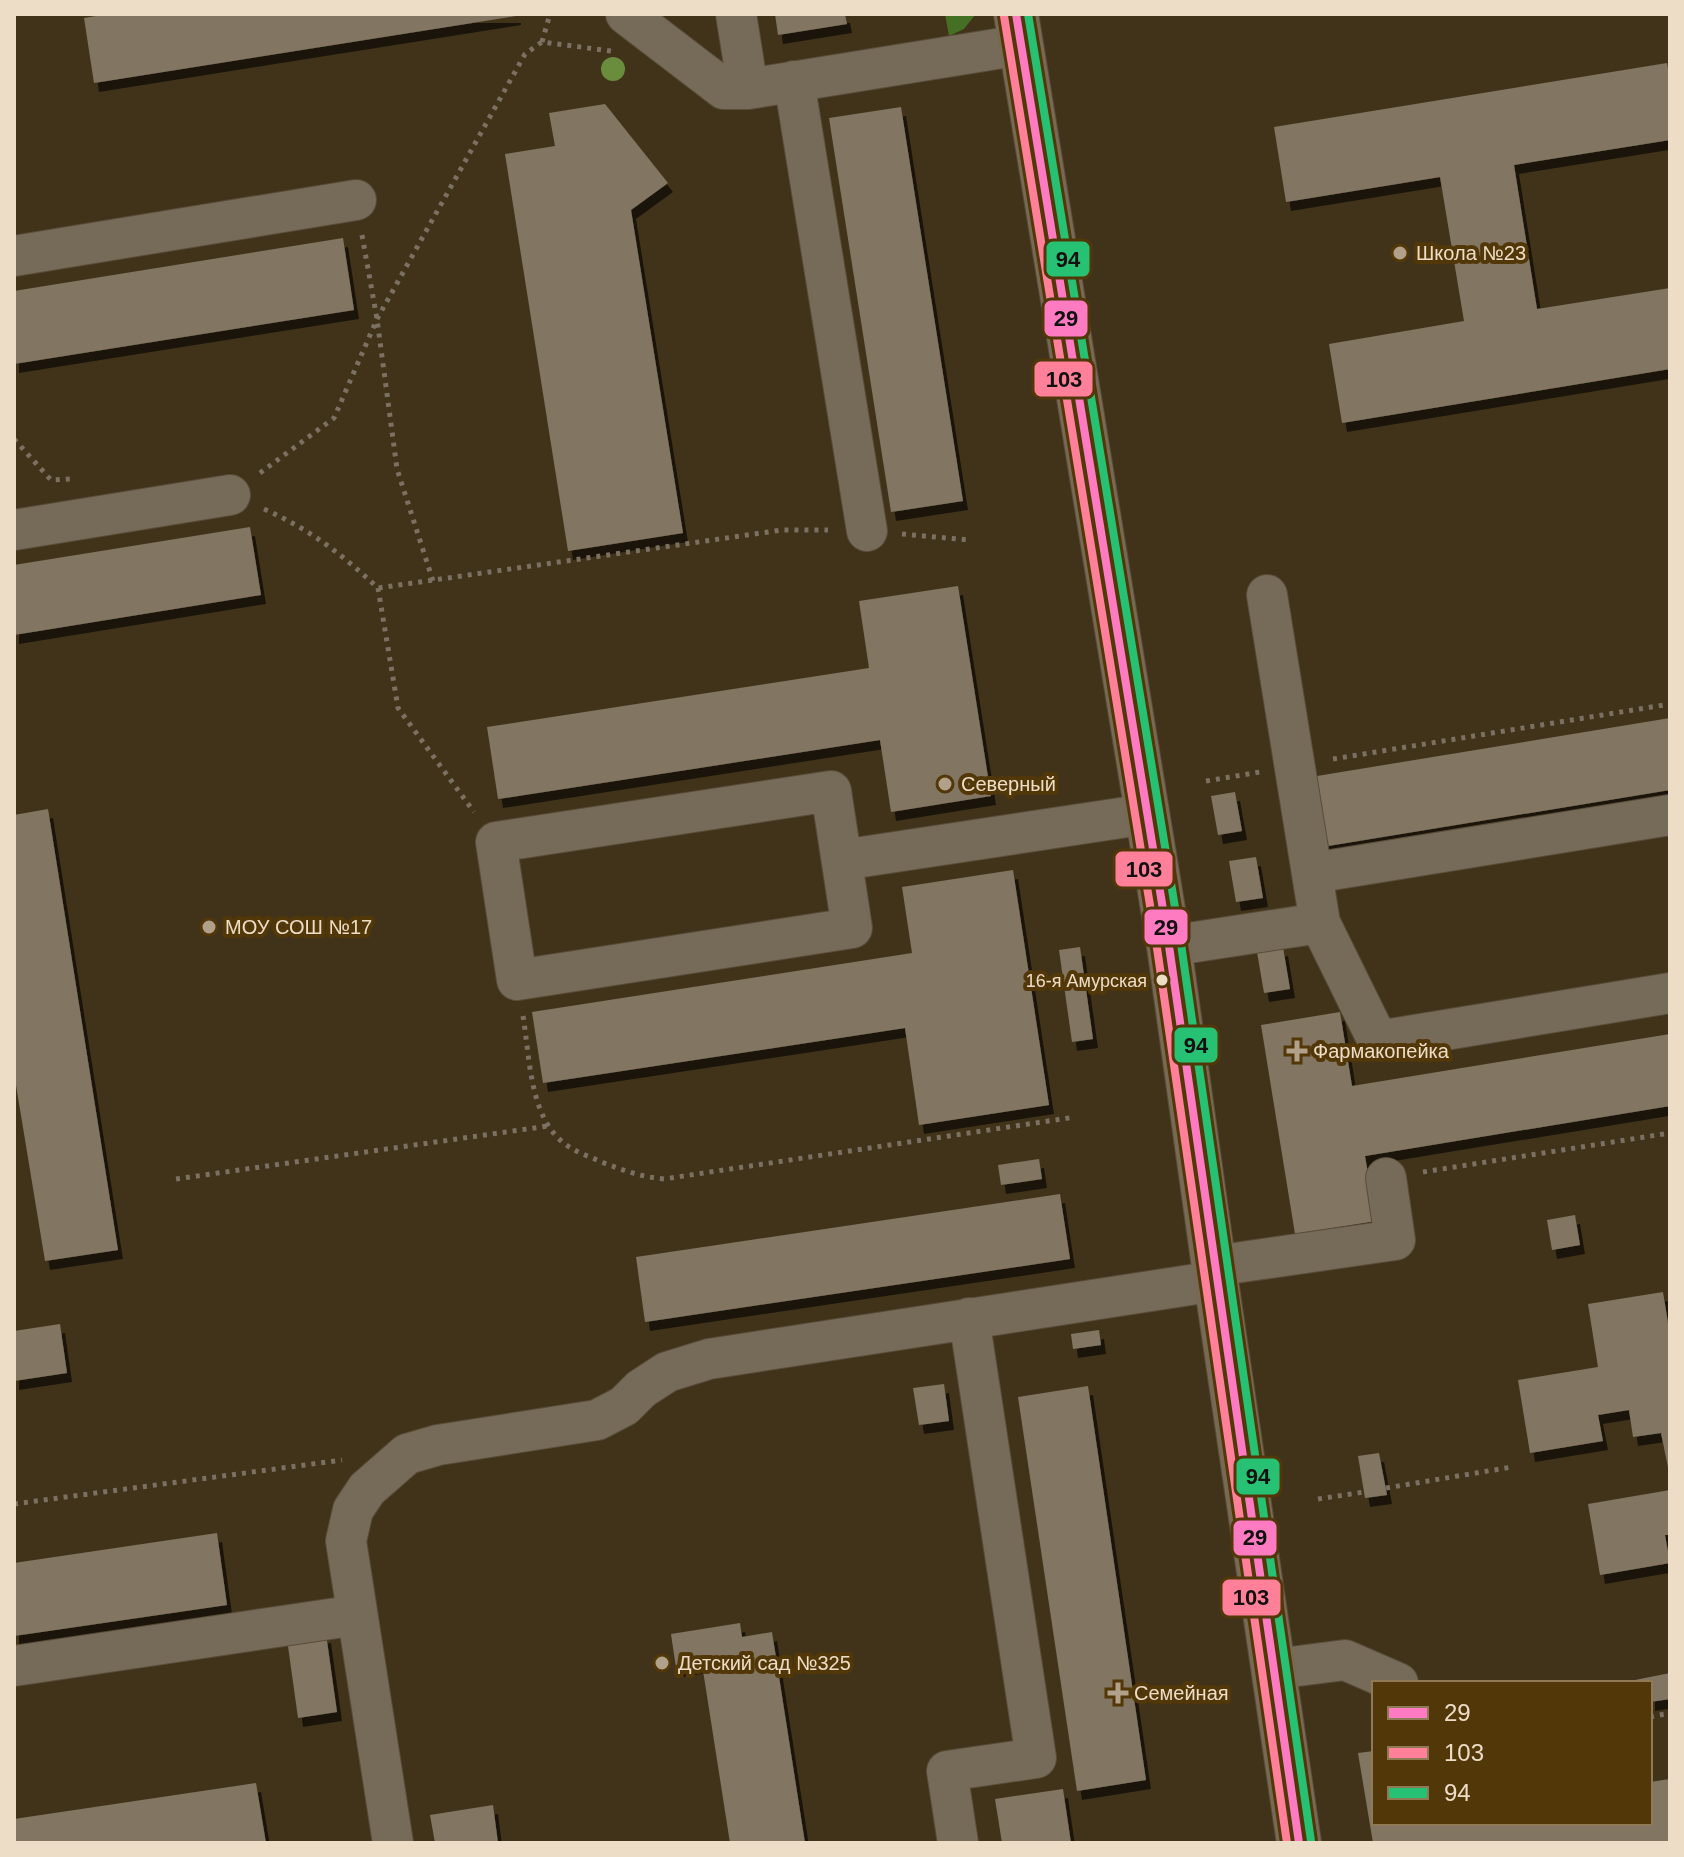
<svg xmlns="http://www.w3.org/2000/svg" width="1684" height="1857" font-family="Helvetica,sans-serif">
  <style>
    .green { fill: #456f23 }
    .building { fill: #827662; filter: url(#shadow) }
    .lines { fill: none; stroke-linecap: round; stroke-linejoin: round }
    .minor-casing { stroke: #594d39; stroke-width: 42 }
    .major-casing { stroke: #594d39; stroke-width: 46 }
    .path { stroke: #7b7061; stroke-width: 5; stroke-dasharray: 4 6; stroke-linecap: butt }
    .minor { stroke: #766a59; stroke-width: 40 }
    .major { stroke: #776954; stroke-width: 44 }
    .bus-1-casing { stroke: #523709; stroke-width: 14 }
    .bus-2-casing { stroke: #523709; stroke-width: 14 }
    .bus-3-casing { stroke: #523709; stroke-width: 14 }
    .bus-1 { stroke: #fe7ac1; stroke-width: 8 }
    .bus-2 { stroke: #ff8098; stroke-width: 8 }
    .bus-3 { stroke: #26c172; stroke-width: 8 }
    .tree { fill: #698d3d }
    .poi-dot { fill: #b1a18a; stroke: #523709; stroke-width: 3 }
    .bus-dot { fill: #eddcc6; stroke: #523709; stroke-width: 3 }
    .labels { text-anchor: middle; stroke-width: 8; stroke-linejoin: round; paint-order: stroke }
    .bus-label { font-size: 18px; fill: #eddcc6; stroke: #523709; text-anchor: end }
    .poi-label { font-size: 20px; fill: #eddcc6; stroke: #523709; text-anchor: start }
    .line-badge { stroke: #523709; stroke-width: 3 }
    .pale-badge-label { font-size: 22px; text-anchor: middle; font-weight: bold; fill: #111 }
  </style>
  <defs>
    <filter id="shadow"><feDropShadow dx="5" dy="9" stdDeviation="0" flood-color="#0009"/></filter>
  </defs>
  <rect width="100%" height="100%" fill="#41331a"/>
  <path class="green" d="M945 14H974L975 15 964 29 949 36Z"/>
  <path class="building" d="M108 14H516V16L94 83 84 18Z
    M775 14H845L847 24 778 35Z
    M1667 63 1670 80V140L1514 165 1537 309 1670 288V369L1342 423 1329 344 1464 321 1440 177 1286 202 1274 127Z
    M605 104 668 183 631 210 683 533 568 551 505 154 555 146 549 113Z
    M901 107 963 501 891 512 829 118Z
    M343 238 354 310 14 364V291Z
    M250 527 261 595 14 635V565Z
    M958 586 991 796 891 812 880 740 498 799 487 727 869 668 859 601Z
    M1670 718V790L1322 847 1311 777Z
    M1235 792 1242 831 1218 835 1211 796Z
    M48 809 118 1250 45 1261 14 1073V815Z
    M1256 857 1263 898 1236 902 1229 861Z
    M1013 870 1049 1105 919 1125 905 1028 543 1083 532 1012 912 953 902 887Z
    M1080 947 1093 1039 1072 1042 1059 950Z
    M1283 947 1290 989 1264 993 1257 952Z
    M1340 1012 1352 1086 1670 1034V1106L1365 1156 1376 1221 1295 1234 1261 1025Z
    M1039 1159 1042 1179 1001 1185 998 1165Z
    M1060 1194 1070 1259 645 1322 636 1257Z
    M1575 1215 1580 1245 1552 1250 1547 1220Z
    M1663 1292 1668 1323H1670V1477L1661 1433 1633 1437 1629 1410 1598 1415 1603 1441 1530 1453 1518 1380 1598 1367 1588 1304Z
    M60 1324 67 1373 14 1381V1331Z
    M1099 1330 1101 1345 1073 1349 1071 1334Z
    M944 1384 949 1421 919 1425 913 1388Z
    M1088 1386 1146 1780 1077 1791 1018 1397Z
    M1379 1453 1387 1495 1365 1498 1358 1456Z
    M1670 1490V1535H1665L1670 1563 1600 1575 1588 1504Z
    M217 1533 227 1605 14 1636V1563Z
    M740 1623 742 1637 772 1632 805 1843H730L702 1664 676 1668 671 1634Z
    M326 1634 337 1712 298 1718 287 1639Z
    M1670 1673V1699L1650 1702V1683H1620Z
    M1374 1751V1823H1650V1782L1670 1779V1843H1373L1358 1753Z
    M256 1783 266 1843H14V1819Z
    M1063 1789 1071 1843H1002L995 1799Z
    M493 1805 498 1843H435L430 1815Z"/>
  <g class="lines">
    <defs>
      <path id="minor" d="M626 14 724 89H748L1021 45
        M736 14 748 89
        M794 81 867 531
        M14 256 356 200
        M14 530 230 495
        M1267 595 1320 923 1378 1041 1670 993
        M831 791 852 928 517 980 496 842Z
        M842 860 1147 814
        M1313 873 1670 815
        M1169 946 1320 923
        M1214 1266 1395 1240 1386 1178
        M14 1666 357 1615
        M1275 1669 1345 1660 1398 1683
        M393 1843 346 1541 353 1510 367 1489 407 1454 438 1445 597 1420 624 1406 641 1389 667 1372 709 1359 1216 1281
        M958 1843 947 1771 1036 1758 969 1318"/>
      <path id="major" d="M1016 14 1169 946 1216 1281 1299 1843"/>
    </defs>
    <use href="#minor" class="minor-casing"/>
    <use href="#major" class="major-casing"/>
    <path class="path" d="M542 42 550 14
      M362 235 377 319 397 469 433 581
      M14 439 51 480 72 479
      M260 473 334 418 377 319 525 54 542 42 611 51
      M264 509C311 530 340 553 378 588L782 530H828
      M902 534 969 540
      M378 588 398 708 474 812
      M1333 759 1670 704
      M1206 781 1260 772
      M523 1016C530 1057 529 1117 565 1144 577 1153 591 1157 604 1163 625 1171 642 1177 664 1179L1075 1117
      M1423 1172 1670 1133
      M176 1179 548 1126
      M1386 1488 1512 1467
      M1318 1499 1364 1492
      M14 1504 342 1460
      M1650 1717 1670 1713"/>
    <use href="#minor" class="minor"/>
    <use href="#major" class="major"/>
    <defs>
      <path id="bus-1" d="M1016 14 1169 946 1299 1843"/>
      <path id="bus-2" d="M1004 16 1157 948 1287 1843"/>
      <path id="bus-3" d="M1028 14 1181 944 1311 1841"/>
    </defs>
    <use href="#bus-1" class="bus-1-casing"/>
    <use href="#bus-2" class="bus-2-casing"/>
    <use href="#bus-3" class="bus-3-casing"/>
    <use href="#bus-1" class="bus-1"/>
    <use href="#bus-2" class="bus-2"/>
    <use href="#bus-3" class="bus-3"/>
  </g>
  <circle class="tree" cx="613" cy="69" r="12"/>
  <g class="poi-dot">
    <circle cx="1400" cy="253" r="8"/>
    <circle cx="945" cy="784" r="8"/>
    <circle cx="209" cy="927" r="8"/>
    <path d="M1293 1039h8v8h8v8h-8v8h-8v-8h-8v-8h8z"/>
    <circle cx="662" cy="1663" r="8"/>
    <path d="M1114 1681h8v8h8v8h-8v8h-8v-8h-8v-8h8z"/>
  </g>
  <circle class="bus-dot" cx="1162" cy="980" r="7"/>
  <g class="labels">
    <g class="bus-label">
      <text x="1147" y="987">16-я Амурская</text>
    </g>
    <g class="poi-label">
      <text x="1416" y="260">Школа №23</text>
      <text x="961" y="791">Северный</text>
      <text x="225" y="934">МОУ СОШ №17</text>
      <text x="1313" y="1058">Фармакопейка</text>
      <text x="678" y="1670">Детский сад №325</text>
      <text x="1134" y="1700">Семейная</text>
    </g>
  </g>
  <g class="line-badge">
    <rect x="1045" y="240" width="46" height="38" rx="8" fill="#26c172"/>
    <rect x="1043" y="299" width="46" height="39" rx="8" fill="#fe7ac1"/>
    <rect x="1033" y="360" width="61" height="38" rx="8" fill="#ff8098"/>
    <rect x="1114" y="850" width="60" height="38" rx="8" fill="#ff8098"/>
    <rect x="1143" y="908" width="46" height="38" rx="8" fill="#fe7ac1"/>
    <rect x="1173" y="1026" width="46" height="38" rx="8" fill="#26c172"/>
    <rect x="1235" y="1457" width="46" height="39" rx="8" fill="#26c172"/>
    <rect x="1232" y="1519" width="46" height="38" rx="8" fill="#fe7ac1"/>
    <rect x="1221" y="1578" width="61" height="39" rx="8" fill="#ff8098"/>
  </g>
  <g class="pale-badge-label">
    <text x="1068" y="267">94</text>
    <text x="1066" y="326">29</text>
    <text x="1064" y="387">103</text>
    <text x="1144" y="877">103</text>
    <text x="1166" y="935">29</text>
    <text x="1196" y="1053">94</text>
    <text x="1258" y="1484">94</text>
    <text x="1255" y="1545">29</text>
    <text x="1251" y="1605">103</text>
  </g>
  <rect width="1684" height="1857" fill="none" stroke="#eddcc6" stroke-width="32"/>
  <rect x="1372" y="1681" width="280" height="144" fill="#523709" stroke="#907955" stroke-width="2"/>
  <rect x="1388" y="1707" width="40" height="12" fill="#fe7ac1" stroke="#907955" stroke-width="2"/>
  <text x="1444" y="1721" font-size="24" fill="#eddcc6">29</text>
  <rect x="1388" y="1747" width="40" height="12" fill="#ff8098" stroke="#907955" stroke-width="2"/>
  <text x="1444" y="1761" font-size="24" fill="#eddcc6">103</text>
  <rect x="1388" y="1787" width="40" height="12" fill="#26c172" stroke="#907955" stroke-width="2"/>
  <text x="1444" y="1801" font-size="24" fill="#eddcc6">94</text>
</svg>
